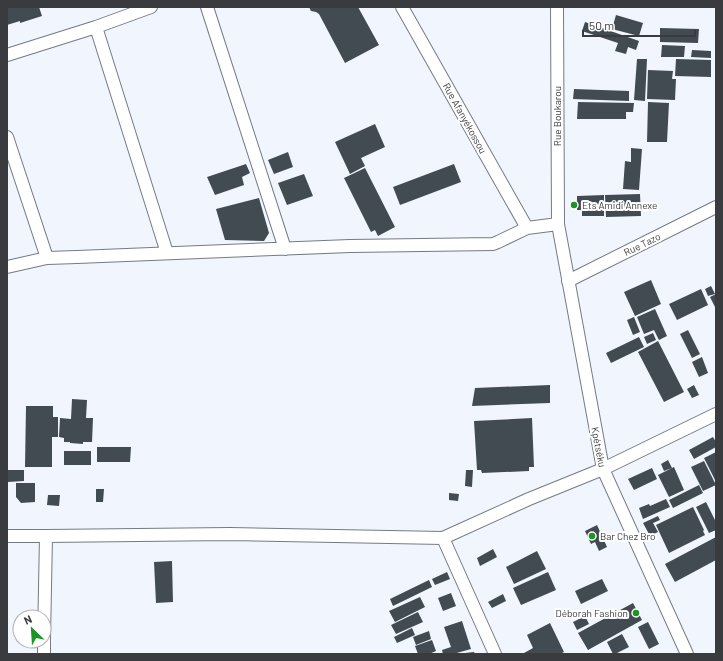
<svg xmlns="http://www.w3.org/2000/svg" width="723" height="661" font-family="Barlow,sans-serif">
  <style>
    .building { fill: #424b52 }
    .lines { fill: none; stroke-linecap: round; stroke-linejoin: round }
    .minor-casing { stroke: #757a84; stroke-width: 14 }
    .minor { stroke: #fff; stroke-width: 12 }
    .poi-dot { fill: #1d9524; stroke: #fff; stroke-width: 1.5 }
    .labels { text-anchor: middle; stroke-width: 4; stroke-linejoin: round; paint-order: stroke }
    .street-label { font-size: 10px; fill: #393b3f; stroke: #fff }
    .poi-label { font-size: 10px; fill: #393b3f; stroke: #fff; text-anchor: start }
  </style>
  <rect width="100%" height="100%" fill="#f1f5fe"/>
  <path class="building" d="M7 7H39L42 16 20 23V21L7 25Z
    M309 7H358L379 45 345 63 319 14 316 12 311 11Z
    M616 15 643 23 639 36 612 29Z
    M585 22 639 41 636 50 628 47 626 54 615 51 618 43 582 31Z
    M660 28 699 29 698 43 660 42Z
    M662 45 685 46 684 57H661Z
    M692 50 711 51V58L691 57Z
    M637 59H647L645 101 634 100Z
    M676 59 711 60V77L675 76Z
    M648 70 673 71 672 79H676L675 100 647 99Z
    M574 89 629 91V101L573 99Z
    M578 102 634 103 633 112H626V119H577Z
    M648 102 669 103 667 142H647Z
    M375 124 385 147 361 158 365 166 350 174 335 142Z
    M631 148 642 149 639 190 623 189 625 161 631 162Z
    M288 152 293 167 274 174 268 160Z
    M246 164 250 173 242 177 244 185 215 195 207 177Z
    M454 164 461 182 400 205 393 187Z
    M365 168 395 227 378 236 375 230 371 232 344 178Z
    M304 174 313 196 287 205 278 183Z
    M640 194 641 216 606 217 605 195Z
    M604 195V216H582V210H577V196Z
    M259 198 269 233 264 241 225 240 216 209Z
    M651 280 661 304 635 316 624 292Z
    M711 286 715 294 708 296 705 289Z
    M701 289 708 305 677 320 669 304Z
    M716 294V309L710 297Z
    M655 309 667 336 659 340 654 330 644 334 637 317Z
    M634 317 640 332 633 335 627 320Z
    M688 330 700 354 692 358 680 334Z
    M653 333 656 340 647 344 644 337Z
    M639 337 644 347 611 363 606 353Z
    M658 341 684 392 664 402 638 352Z
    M702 357 708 373 699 377 692 362Z
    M550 385V403L472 406 475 388Z
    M694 385 699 395 692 398 687 389Z
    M72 399 87 400 86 418H93L92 442H83V444L70 443V442H64V438L59 437 60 418 71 419Z
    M26 406H53V417H58V437H52V467H25Z
    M532 418 534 467H529V471L482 473 481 470H477L474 421Z
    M713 437 716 442V447L694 459 689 450Z
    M97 447H131L130 462H97Z
    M64 451H91V465H64Z
    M716 452V482L704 458Z
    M668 460 672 468 664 471 661 464Z
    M704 461 716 485 703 491 691 467Z
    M674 467 684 490 669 497 658 475Z
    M652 468 657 479 634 490 628 479Z
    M8 470H24V481L8 482Z
    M466 470H473L472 487 465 486Z
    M16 483H35V502L21 503 16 497Z
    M699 485 703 493 673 508 669 500Z
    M96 489H104L103 502H96Z
    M449 493 459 494 458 501 449 500Z
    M48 495H60L59 506 47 505Z
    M666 499 670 507 643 519 639 508 649 504 650 506Z
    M706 502 716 522V530L709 533 696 507Z
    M693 507 704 530 703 531 705 535 669 553 656 525Z
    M658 516 660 520 653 523 658 532 650 536 643 523Z
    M597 525 607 547 599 551 595 542 591 544 585 531Z
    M716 537V560L675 582 665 564Z
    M493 549 497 557 480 566 477 558Z
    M537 551 546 569 514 584 506 567Z
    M172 561 173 602 156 603 154 562Z
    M447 572 450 579 435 585 432 579Z
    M548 572 556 590 521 605 513 588Z
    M602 579 608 591 581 604 575 591Z
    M429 580 432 587 393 606 390 599Z
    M451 593 456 606 443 611 438 598Z
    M503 594 506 601 492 608 488 602Z
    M420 597 425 607 395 622 389 611Z
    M633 603 642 620 588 650 578 633Z
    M418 612 423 622 396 634 391 625Z
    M585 616 589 624 577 630 573 622Z
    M462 621 471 649 453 654H443L442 650 451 647 444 627Z
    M648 622 659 644 649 649 638 627Z
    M550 623 564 652 560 654H525L524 653 533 648 527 635Z
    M412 628 415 635 397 643 394 637Z
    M429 631 431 639 416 645 413 637Z
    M622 634 629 647 615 654H613L607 642Z
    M432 640 436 651 429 654H418L415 646Z
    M474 652 475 654H465V653Z"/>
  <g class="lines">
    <defs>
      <path id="minor" d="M207 7 285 249
        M402 7 527 228
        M557 7 558 224 603 469 687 654
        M96 27 167 253
        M7 55 96 27 151 7
        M7 137 47 258
        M7 267 47 258 77 257 350 246 493 244 498 242 527 228 558 224
        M568 281 716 207
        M7 536H46L230 534 443 538 529 499 603 469 716 414
        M443 538 495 654
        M44 639 46 536
        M44 654V641"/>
    </defs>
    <use href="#minor" class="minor-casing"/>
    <use href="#minor" class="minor"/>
  </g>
  <g class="poi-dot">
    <circle cx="574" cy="205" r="4"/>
    <circle cx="592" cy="536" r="4"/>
    <circle cx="636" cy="613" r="4"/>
  </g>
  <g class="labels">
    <g class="street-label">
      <text transform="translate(557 116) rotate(-90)" y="4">Rue Boukarou</text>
      <text transform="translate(465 118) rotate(61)" y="4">Rue Afanyékossou</text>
      <text transform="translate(642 244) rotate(-26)" y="4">Rue Tazo</text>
      <text transform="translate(599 447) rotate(79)" y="4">Kpétséku</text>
    </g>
    <g class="poi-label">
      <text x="582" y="209">Ets Amidi Annexe</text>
      <text x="600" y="540">Bar Chez Bro</text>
      <text x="628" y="617" text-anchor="end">Déborah Fashion</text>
    </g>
  </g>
  <rect width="723" height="661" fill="none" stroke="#393b3f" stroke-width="16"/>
  <g transform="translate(32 629) rotate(335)"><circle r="19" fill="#ffffff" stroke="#b0b1b2"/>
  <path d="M0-3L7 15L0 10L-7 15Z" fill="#1d9524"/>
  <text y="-6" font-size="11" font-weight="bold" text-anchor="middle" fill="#393b3f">N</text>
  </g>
  <path d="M583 30v6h112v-6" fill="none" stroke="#393b3f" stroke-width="2"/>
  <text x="589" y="30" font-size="12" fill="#393b3f" stroke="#ffffff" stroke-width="3" paint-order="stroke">50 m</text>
</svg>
